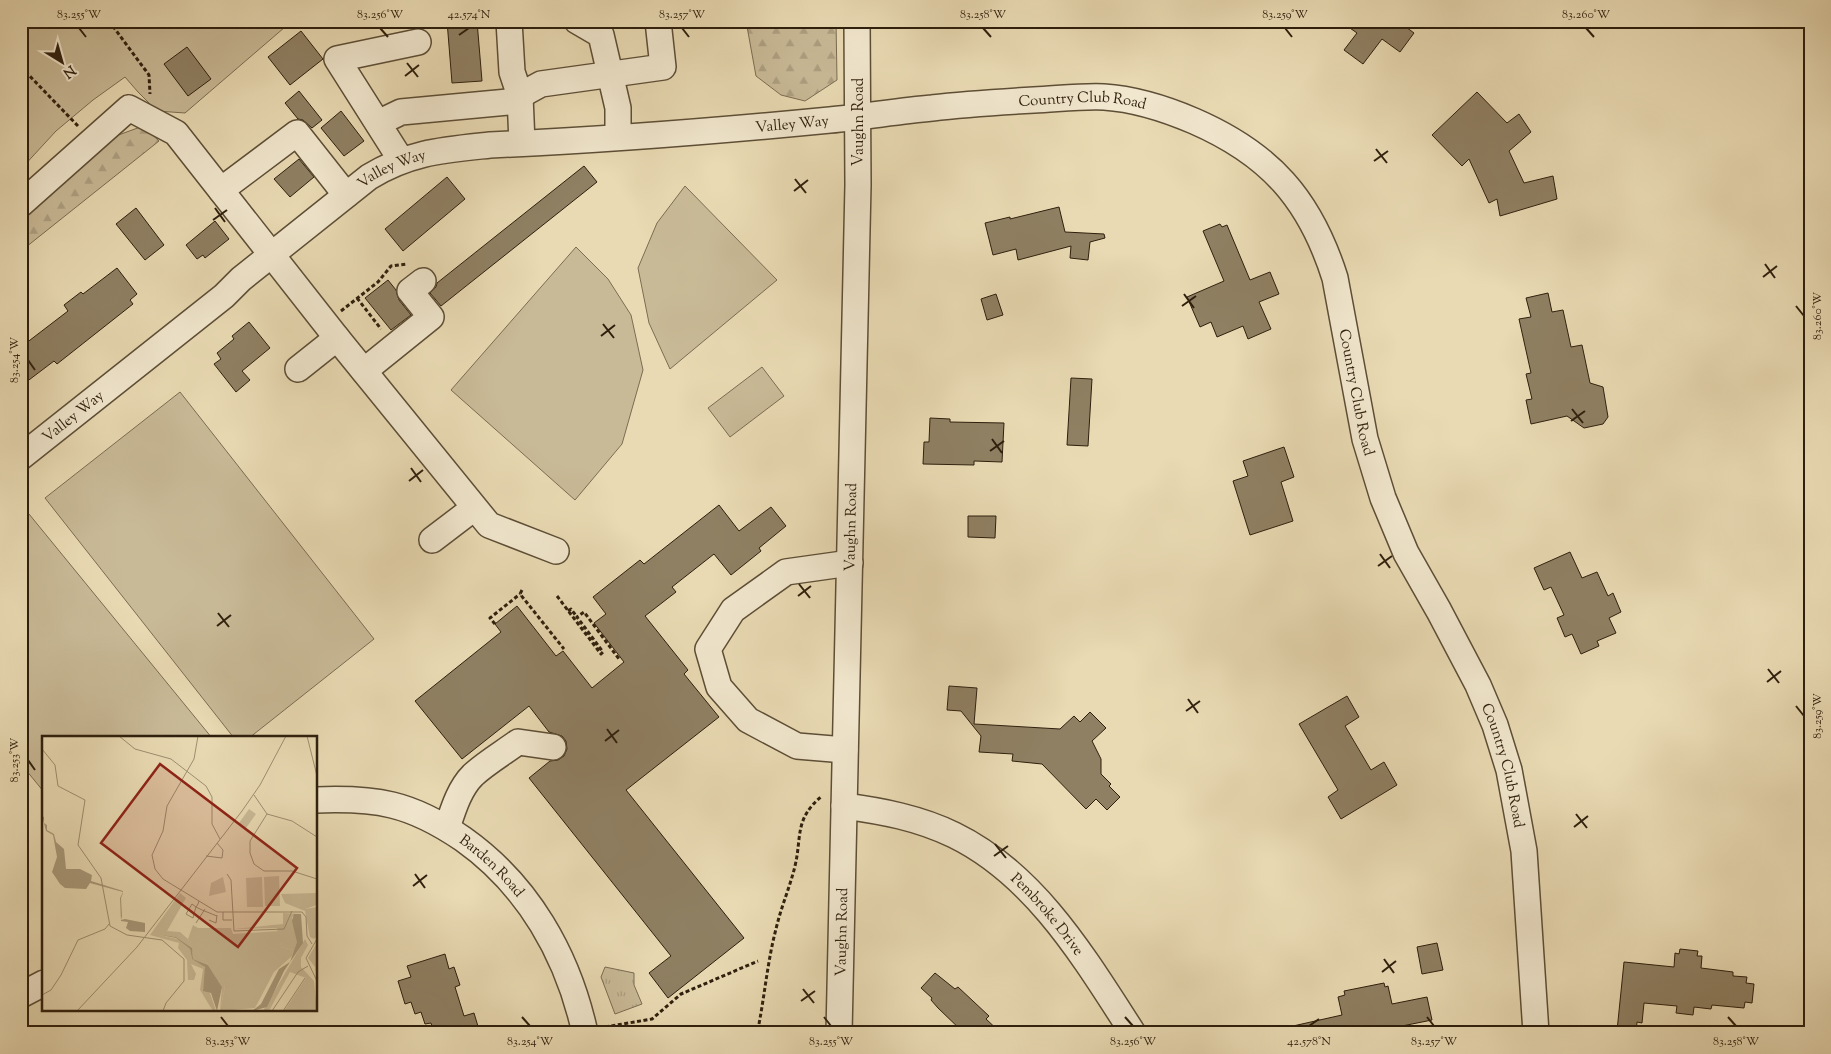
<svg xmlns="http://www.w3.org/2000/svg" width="1831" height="1054" font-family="'Sorts Mill Goudy',serif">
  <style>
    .forest { fill: url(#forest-firs); stroke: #7c6c52 }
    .park { fill: url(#park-tufts); stroke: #7c6c52 }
    .pitch { fill: #c9ba97; stroke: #7c6c52 }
    .building { fill: #8f8063; stroke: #2e1f0d }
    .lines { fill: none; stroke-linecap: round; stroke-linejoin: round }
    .minor-casing { stroke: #5d4e36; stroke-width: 28 }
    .path { stroke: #2e1f0d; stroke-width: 3; stroke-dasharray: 4 2.5; stroke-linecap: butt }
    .minor { stroke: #f1e7ce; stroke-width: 25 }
    .ticks { fill: none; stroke: #2e1f0d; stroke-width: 2 }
    .labels { text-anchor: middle; stroke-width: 4; stroke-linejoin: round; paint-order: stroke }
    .street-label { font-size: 15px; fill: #2e1f0d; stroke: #f1e7ce }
    .inset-road { fill: none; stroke: #9e8f71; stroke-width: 1 }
    .view { fill: #8f2418; fill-opacity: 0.15; stroke: #8f2418; stroke-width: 2.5 }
    .inset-edge { fill: none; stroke: #2e1f0d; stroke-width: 2.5 }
    .neatline { fill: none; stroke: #2e1f0d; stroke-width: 2 }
    .ticks-label { font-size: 12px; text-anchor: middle; fill: #2e1f0d }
  </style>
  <defs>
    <pattern id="forest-firs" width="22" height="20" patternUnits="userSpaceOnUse" patternTransform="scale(1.25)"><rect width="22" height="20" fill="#c9ba97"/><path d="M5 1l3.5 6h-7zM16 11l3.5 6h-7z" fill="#ad9f81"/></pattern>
    <pattern id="park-tufts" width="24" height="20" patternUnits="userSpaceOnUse" patternTransform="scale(1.25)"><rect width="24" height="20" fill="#c9ba97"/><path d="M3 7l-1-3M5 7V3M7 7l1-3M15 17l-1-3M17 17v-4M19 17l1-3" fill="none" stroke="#ad9f81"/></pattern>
  </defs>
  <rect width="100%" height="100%" fill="#e9dab3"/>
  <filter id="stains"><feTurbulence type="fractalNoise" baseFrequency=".004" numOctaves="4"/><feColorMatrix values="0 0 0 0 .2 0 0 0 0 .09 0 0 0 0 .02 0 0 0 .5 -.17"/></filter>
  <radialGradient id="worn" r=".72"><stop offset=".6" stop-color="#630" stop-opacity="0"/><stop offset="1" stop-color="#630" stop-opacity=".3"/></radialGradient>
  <path class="forest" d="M746 21H836L837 80 805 101 781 95 756 76Z
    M143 126 159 141 21 251V216L113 137Z"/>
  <path class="park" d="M605 967 634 973V985L642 1004 615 1014 601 977Z"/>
  <path class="pitch" d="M21 21H292L185 113 157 111 138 92 125 77 93 100 56 131 21 169Z
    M685 186 777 280 670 369 649 323 638 268 657 223Z
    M576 247 608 279 631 315 643 370 622 444 575 500 451 390Z
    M762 367 784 396 730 437 708 408Z
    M180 392 374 639 249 738H234L45 498Z
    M29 514 212 738H44V792L21 764V520Z"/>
  <path class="building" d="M447 21H477L482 81 452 83Z
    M1340 21H1398L1414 33 1400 52 1382 39 1363 64 1344 50 1357 33Z
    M301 31 323 59 290 85 268 57Z
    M187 47 211 79 188 96 164 64Z
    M299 91 322 120 312 128 303 120 298 119 285 103Z
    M1477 92 1507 123 1519 114 1531 132 1509 151 1524 183 1553 176 1557 199 1500 216 1497 199 1489 203 1469 159 1462 166 1432 135Z
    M341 111 364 141 344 156 321 128Z
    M299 159 314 177 290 197 274 179Z
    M584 166 597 182 441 306 430 293 436 287 437 283Z
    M447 177 465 199 403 251 385 229Z
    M1059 207 1065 232 1104 234 1105 238 1090 242 1088 260 1070 258 1071 246 1018 260 1016 249 993 255 985 223 1010 217V219Z
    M136 208 164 245 145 260 116 224Z
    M215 221 229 239 205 258 203 255 197 259 186 245Z
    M1220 224 1222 227 1227 225 1250 280 1270 272 1279 294 1259 302 1271 329 1248 339 1243 326 1217 337 1211 322 1200 327 1187 297 1224 281 1203 231Z
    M117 268 137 294 130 300 133 304 57 364 54 361 21 386V347L68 311 64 305 81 292 83 294Z
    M388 280 396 290 399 300 411 315 391 330 365 298Z
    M1548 293 1552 312 1563 310 1571 347 1582 345 1590 383 1603 387 1608 417 1603 424 1584 428 1567 416 1531 424 1526 400 1532 399 1526 374 1531 373 1519 319 1531 317 1526 298Z
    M996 294 1003 315 987 320 981 299Z
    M249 322 270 348 242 371 250 380 236 392 214 364 221 359 217 353 234 339 232 336Z
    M1071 378 1092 379 1088 446 1067 445Z
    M930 418 950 419V422L1004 423 1002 462 974 461V465L923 464 924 442H929Z
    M1284 447 1294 477 1281 482 1293 521 1250 535 1233 481 1248 476 1243 461Z
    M719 505 739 531 771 507 786 526 759 548 761 551 731 575 714 554 672 587 676 592 645 616 688 670 684 674 719 717 626 790 744 938 668 998 649 973 671 956 529 778 550 761 558 760 564 756 567 749 566 741 562 736 549 732 529 706 462 759 415 701 501 632 495 624 517 606 556 656 563 651 592 688 624 662 594 623 606 614 593 597 640 560 644 564Z
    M968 516H996L995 538 968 537Z
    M1570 552 1582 578 1597 572 1608 596 1613 593 1621 612 1609 618 1616 633 1597 641 1599 646 1581 654 1572 634 1565 637 1557 618 1564 615 1551 587 1544 590 1534 568Z
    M949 686 977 688 974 724 1060 729 1074 716 1080 722 1090 712 1106 728 1092 741 1101 759V774L1111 784 1109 786 1120 797 1107 810 1096 799 1086 809 1042 764 1012 761 1013 754 979 752 981 736 961 711 947 710Z
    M1347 696 1359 717 1345 726 1371 770 1384 762 1397 785 1341 819 1328 797 1338 790 1299 724Z
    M1437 943 1443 970 1422 974 1417 947Z
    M1680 949 1698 951 1697 956H1702L1701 968 1733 972V976L1747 977 1746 983 1754 984 1752 1003 1745 1002 1744 1008 1712 1005 1711 1009 1694 1007 1693 1015 1676 1013 1677 1006 1644 1003 1642 1023 1637 1022 1636 1033 1617 1031 1624 962 1674 967 1675 953 1679 954Z
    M445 954 449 969 454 967 460 985 455 987 464 1016 474 1013 480 1033H434L431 1023 425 1024 421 1012 415 1014 411 1002 405 1004 398 981 411 977 407 966Z
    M935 973 955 989 958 987 989 1016 986 1019 1001 1033H964L938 1008 931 1000 932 998 921 988Z
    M1384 983 1385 987 1388 986 1392 1004 1427 997 1432 1020 1397 1027 1398 1033H1294L1293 1026 1342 1015 1338 997 1345 995 1344 991Z"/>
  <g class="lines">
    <defs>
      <g id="minor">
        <path d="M509 21 512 72 520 96 522 143"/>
        <path d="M577 21 601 35 618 108V137"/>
        <path d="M378 123 401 112 508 102 541 84 663 67 658 21"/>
        <path d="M401 160 337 59 418 42"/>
        <path d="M221 190 297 133 346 195"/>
        <path d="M21 204 129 108 176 133 337 338 489 525 556 551"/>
        <path d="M298 369 337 338"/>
        <path d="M364 371 431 317 410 291 423 281"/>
        <path id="s1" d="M21 457 224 296 241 279 369 177C410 152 443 150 490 145 603 140 717 131 830 120 864 117 898 111 932 108 966 104 1000 102 1034 100 1057 99 1081 96 1104 97 1135 99 1166 109 1194 121 1270 154 1310 199 1335 278L1365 439 1383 498 1406 553 1439 611 1478 685 1495 725 1509 770 1524 851 1536 1033"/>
        <path d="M432 540 474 508"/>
        <path d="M845 750 797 746 748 720 719 687 708 649 733 610 786 572 850 563"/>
        <path id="s2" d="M316 800C342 799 367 799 392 805 417 811 441 824 463 839 528 885 568 955 585 1033"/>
        <path id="s3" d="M844 806C882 811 919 818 954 835 1036 875 1085 959 1133 1033"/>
        <path d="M447 828C453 810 459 789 473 775 486 763 503 753 518 742L553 747"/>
        <path d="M21 995 44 983"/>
        <path id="s4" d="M839 1033 858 185 857 21"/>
      </g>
    </defs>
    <use href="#minor" class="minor-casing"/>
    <path class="path" d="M109 21 149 75 150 94
      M21 61 28 21
      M21 67 78 126
      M357 298 381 329
      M341 311 378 282 391 266 407 264
      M522 590 520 594 564 649
      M557 596 601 654 603 652 577 617 584 612 619 659 621 658
      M568 611 571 609 577 617
      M495 624 490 618 520 594
      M759 1024C765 992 768 959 776 929 781 907 790 887 795 866 802 837 794 819 822 796
      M605 1027 652 1019 681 994 758 961"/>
    <use href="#minor" class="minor"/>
  </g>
  <path class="ticks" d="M79 28 86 37M380 28 388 37M682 28 689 37M983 28 991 37M1285 28 1292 37M1586 28 1594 37M459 35 469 28M407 63 418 77M405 76 419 65M1376 149 1387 163M1374 161 1388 151M795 179 806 193M794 191 808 180M215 208 225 222M213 220 227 210M1765 264 1775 278M1763 277 1777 266M1184 294 1194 308M1182 306 1196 296M1796 306 1804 316M603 324 614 338M601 336 615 325M28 360 35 370M1572 409 1583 423M1571 421 1585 411M992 439 1002 453M990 451 1004 441M411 468 421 482M409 481 423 470M1380 554 1390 568M1378 566 1392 556M799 584 810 598M798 596 811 586M218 613 229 627M217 626 231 615M1768 669 1779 683M1767 682 1781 671M1188 699 1198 713M1796 706 1804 716M1186 711 1200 701M607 729 617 743M605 741 619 730M28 760 35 770M1576 814 1587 828M1574 827 1588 816M995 844 1006 858M994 856 1008 846M415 874 425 888M413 886 427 875M1384 959 1394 973M1382 972 1396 961M803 989 814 1003M801 1001 815 991M221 1017 228 1026M522 1017 530 1026M824 1017 831 1026M1125 1017 1133 1026M1427 1017 1434 1026M1728 1017 1736 1026M1309 1026 1319 1019"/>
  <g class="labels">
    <g class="street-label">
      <text dy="5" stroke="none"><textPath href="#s1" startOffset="1168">Country Club Road</textPath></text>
      <text transform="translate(858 122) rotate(-90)" y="5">Vaughn Road</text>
      <text dy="5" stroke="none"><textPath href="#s1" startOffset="876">Valley Way</textPath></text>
      <text dy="5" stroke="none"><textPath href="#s1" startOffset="471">Valley Way</textPath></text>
      <text dy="5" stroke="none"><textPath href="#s1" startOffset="1618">Country Club Road</textPath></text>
      <text dy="5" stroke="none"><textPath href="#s1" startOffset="66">Valley Way</textPath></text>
      <text dy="5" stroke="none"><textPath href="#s4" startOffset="506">Vaughn Road</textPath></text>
      <text dy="5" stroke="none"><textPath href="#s1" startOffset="2022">Country Club Road</textPath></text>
      <text dy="5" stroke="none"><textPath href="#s2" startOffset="195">Barden Road</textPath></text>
      <text dy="5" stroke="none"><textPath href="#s3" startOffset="238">Pembroke Drive</textPath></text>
      <text dy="5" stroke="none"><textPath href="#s4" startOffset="101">Vaughn Road</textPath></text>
    </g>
  </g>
  <g transform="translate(42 736)">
    <rect width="275" height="275" fill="#e9dab3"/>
    <path d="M275 207V242L273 231 266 222Z" fill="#c9ba97"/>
    <path d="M138 157 144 162 125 195 138 196 146 203 152 218 162 223 181 246 183 250 178 275 180 251 166 229 151 223 150 212 134 201 110 197 135 203 148 213 150 223 162 229 164 236 161 253 168 257 174 275H171L158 254 161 233 149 228 154 238 152 244H146L145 224 136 212 137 207 108 199ZM275 157V169L263 173 275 171V200L272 203 268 201 263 175 243 167 239 158ZM241 177 259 178 250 181 256 204 250 220 251 214 239 211 235 192 192 193 241 188ZM263 203 266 209 259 222V231L272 245 275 275H242L264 242 248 236 227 275H221Z" fill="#c9ba97"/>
    <path d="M207 73 214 78 204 92 197 87ZM237 140 238 170H223L222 141ZM181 141 184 156 167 160 169 147ZM220 141 221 171H205L204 142ZM151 189 156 192H189L191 198 237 195 239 211 251 214 250 220 232 236 213 272 178 275 183 250 162 223 152 220 146 203Z" fill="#c9ba97"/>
    <path d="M0 80 2 81V87L5 89V94L12 98 14 106 22 113 24 133H38L50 139 49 145 81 155V157L79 162 80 180 79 184 83 183 103 187V196L88 195 84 192 86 186 79 185 78 162 81 156 48 147 44 153 23 152 18 148 10 136 15 121 11 99 4 95ZM252 178H259L261 207 242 235 225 271 210 275 219 268 237 233 248 226 255 206 250 185ZM109 197 134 201 150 212 151 223 166 229 180 251 175 275 169 257 161 255 163 231 150 223 148 213 134 202Z" fill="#a99a7b"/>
    <path class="inset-road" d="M77 0 93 13 129 23 164 50 170 61V88L178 103M156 0 152 23 125 70 121 95 110 119 113 133 121 143 175 176H260L264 181 265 200 270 208M265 0 275 40M0 13 13 29 16 50 43 64 36 109 59 142 68 190 85 199 120 204 142 223V245L124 267 121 275M212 59 225 78 250 85 275 101M225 78 208 105V117L212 128 222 135H250L275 143M164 120 180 122 181 114 175 107M185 138 189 144 192 195 242 193 250 175M157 165 156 168 154 171 153 174 151 182 144 178 150 168 154 171 160 174 175 180M181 176V184H190M167 184 174 187 175 179M154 187 163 173M275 203 264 222 275 245M0 259 9 254 19 239 36 204 63 193 67 188M35 275 95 211 200 75 218 49 244 0M230 275 256 236 266 230M241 275 263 242"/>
    <path class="view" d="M118 28 255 132 196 211 59 107Z"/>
    <rect width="275" height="275" class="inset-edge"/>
  </g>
  <rect width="1831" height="1054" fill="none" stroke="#e9dab3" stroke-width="55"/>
  <g transform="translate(62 62) rotate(143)" stroke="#f1e7ce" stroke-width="4" paint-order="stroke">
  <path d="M0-4L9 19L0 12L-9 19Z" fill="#2e1f0d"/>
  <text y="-8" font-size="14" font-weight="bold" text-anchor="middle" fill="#2e1f0d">N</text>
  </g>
  <rect x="28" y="28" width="1776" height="998" class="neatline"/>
  <g class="ticks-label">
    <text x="79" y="18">83.255°W</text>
    <text x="380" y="18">83.256°W</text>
    <text x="469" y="18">42.574°N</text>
    <text x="682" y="18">83.257°W</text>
    <text x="983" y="18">83.258°W</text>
    <text x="1285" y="18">83.259°W</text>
    <text x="1586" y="18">83.260°W</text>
    <text transform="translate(1817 316) rotate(-90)" y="4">83.260°W</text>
    <text transform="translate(14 360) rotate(-90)" y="4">83.254°W</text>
    <text transform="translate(1817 716) rotate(-90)" y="4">83.259°W</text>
    <text transform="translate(14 760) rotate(-90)" y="4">83.253°W</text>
    <text x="228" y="1045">83.253°W</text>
    <text x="530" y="1045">83.254°W</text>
    <text x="831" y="1045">83.255°W</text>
    <text x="1133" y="1045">83.256°W</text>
    <text x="1309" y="1045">42.578°N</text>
    <text x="1434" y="1045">83.257°W</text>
    <text x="1736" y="1045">83.258°W</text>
  </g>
  <rect width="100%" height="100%" filter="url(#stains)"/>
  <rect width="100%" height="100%" fill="url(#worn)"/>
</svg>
